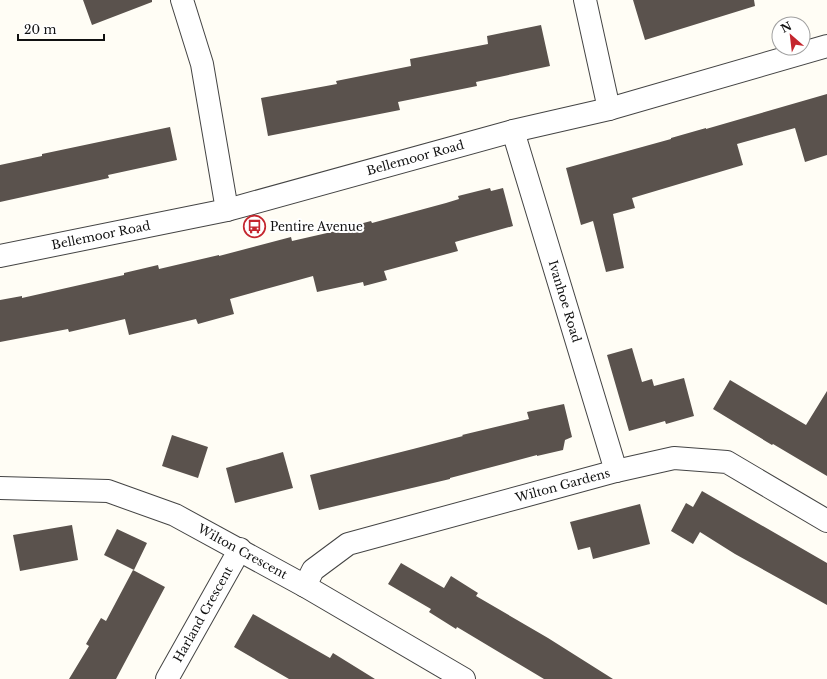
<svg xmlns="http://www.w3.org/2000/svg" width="827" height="679" font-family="'Libre Baskerville',serif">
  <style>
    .building { fill: #5a524d }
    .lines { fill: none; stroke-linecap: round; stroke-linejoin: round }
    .minor-casing { stroke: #444; stroke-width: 24 }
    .minor { stroke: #fff; stroke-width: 22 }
    .labels { text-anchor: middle; stroke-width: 4; stroke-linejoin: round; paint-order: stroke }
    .street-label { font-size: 12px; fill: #111; stroke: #fff }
    .poi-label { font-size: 12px; fill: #111; stroke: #fff; text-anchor: start }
  </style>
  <rect width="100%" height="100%" fill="#fffdf5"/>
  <path class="building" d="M83 0H152V2L92 25Z
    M633 0H754L755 6 645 40Z
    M541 25 550 66 476 82 477 86 398 102 400 110 268 136 261 98 337 84 336 81 411 66 410 59 488 44 487 36Z
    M827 94V155L805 162 795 128 737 144 743 165 632 198 635 208 613 214 624 268 606 272 593 221 581 225 566 168 671 139V138L706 128V129Z
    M170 127 177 160 108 175 109 178 0 202V165L42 156V154Z
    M490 188 491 191 503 188 513 226 455 242 458 251 384 271 387 280 364 286 363 282 317 292 313 276 230 299 234 314 198 324 196 319 129 335 125 319 69 332 68 329 0 342V300L22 296V298L124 275V273L158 265 159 269 219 255V256L291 237 292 241 349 228 348 227 371 221 372 223 446 203 459 199 458 196Z
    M632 348 642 382 652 379 654 386 684 378 694 416 666 424 665 421 629 431 607 355Z
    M730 380 806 425 827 391V476L773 444 772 445 713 409Z
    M564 404 572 437 565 440 563 450 537 456V455L450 478V479L319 510 310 475 413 449 463 436 462 435 529 419 527 412Z
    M172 435 208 447 198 478 162 466Z
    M283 452 293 488 235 503 226 468Z
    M702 491 827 563V605L735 554 700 532 693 544 671 531 686 503 693 507Z
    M640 504 650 544 593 559 590 547 578 550 570 522Z
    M72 525 78 560 20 571 13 535Z
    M117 529 147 543 134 570 104 555Z
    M401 563 444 588 451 576 478 593 476 596 548 638 613 679H544L457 627 456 629 429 612 431 609 388 584Z
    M133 570 165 587 116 679H69L89 646 86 644 101 618 106 621Z
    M253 614 330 658 333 653 375 679H289L234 647Z"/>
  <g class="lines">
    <defs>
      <g id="minor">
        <path d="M182 0 202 64 227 210"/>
        <path d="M585 0 609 109"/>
        <path id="s1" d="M513 131 616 471"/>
        <path id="s2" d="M0 256 227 210 513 131 609 109 827 46"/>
        <path id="s3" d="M0 488 108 491 175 515 305 586 464 679"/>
        <path id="s4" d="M305 586 313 570 348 544 616 471 674 458 727 462 827 521"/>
        <path id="s5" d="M167 679 240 549"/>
      </g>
    </defs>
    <use href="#minor" class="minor-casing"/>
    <use href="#minor" class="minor"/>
  </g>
  <defs>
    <symbol id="bus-ring" viewBox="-11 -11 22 22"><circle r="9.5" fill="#fff" stroke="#c4262e" stroke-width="1.5"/><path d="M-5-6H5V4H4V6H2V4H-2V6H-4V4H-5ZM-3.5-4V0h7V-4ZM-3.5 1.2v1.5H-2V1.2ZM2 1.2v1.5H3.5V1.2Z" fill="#c4262e"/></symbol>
  </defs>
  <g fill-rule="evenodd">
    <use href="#bus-ring" x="242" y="214" width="25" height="25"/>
  </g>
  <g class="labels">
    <g class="street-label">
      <text dy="4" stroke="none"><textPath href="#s2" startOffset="427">Bellemoor Road</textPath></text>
      <text dy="4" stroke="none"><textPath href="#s2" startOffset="103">Bellemoor Road</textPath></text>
      <text dy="4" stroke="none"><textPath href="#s1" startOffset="178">Ivanhoe Road</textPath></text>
      <text dy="4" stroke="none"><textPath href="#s4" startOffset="284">Wilton Gardens</textPath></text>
      <text dy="4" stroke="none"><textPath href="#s3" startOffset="256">Wilton Crescent</textPath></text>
      <text dy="4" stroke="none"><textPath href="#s5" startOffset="74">Harland Crescent</textPath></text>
    </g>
    <g class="poi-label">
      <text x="270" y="231">Pentire Avenue</text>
    </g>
  </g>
  <g transform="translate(791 36) rotate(332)"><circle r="19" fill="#ffffff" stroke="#a0a0a0"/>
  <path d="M0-3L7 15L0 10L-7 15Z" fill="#c4262e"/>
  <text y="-6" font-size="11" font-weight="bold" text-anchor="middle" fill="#111111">N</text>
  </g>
  <path d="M18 34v6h86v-6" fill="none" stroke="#111111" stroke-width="2"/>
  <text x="24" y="34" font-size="12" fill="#111111" stroke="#ffffff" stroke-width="3" paint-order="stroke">20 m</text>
</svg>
